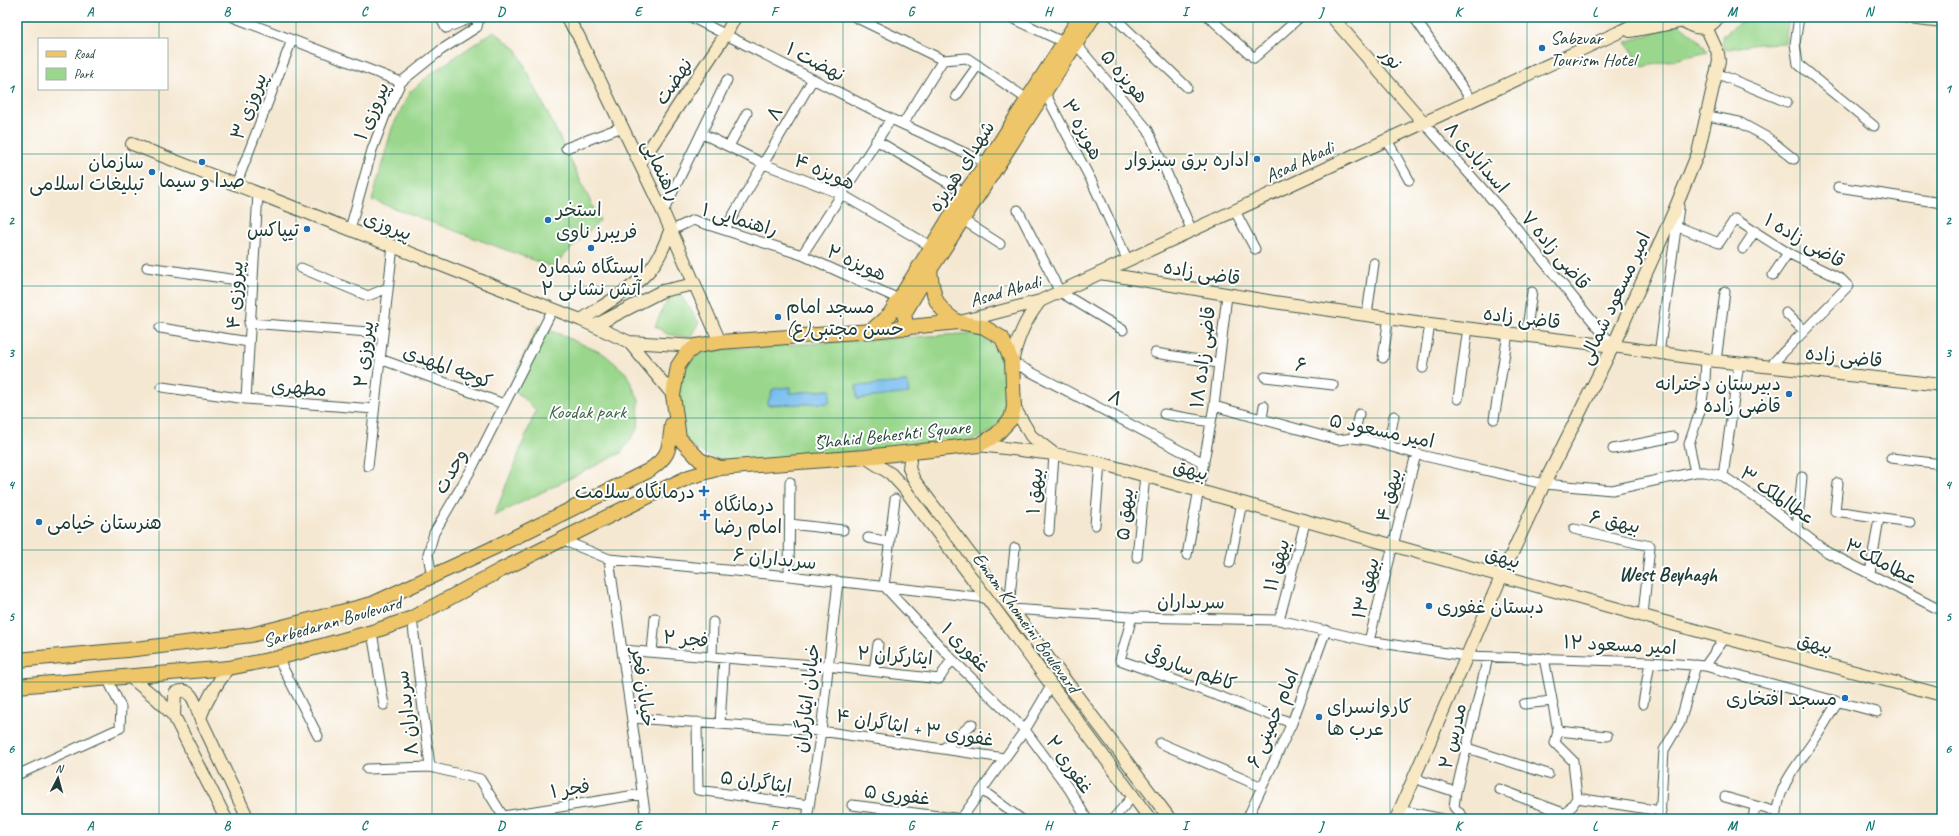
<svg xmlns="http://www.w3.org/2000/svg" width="1959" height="836" font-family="Caveat,'Playpen Sans Arabic',sans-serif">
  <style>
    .green { fill: #9ad78c; stroke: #5c8a60; fill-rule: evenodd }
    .water { fill: #77bdee; stroke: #4b7d91 }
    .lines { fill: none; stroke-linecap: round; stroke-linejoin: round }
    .street-casing { stroke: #3f574c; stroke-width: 11 }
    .secondary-casing { stroke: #3f574c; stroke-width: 14 }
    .primary-casing { stroke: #3f574c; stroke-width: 16 }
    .street { stroke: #fff; stroke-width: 9 }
    .secondary { stroke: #f8e8c3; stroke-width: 12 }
    .primary { stroke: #eec569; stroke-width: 14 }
    .grid { fill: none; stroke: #0f766e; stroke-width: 1; stroke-opacity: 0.55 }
    .poi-dot { fill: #1f6fb2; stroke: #fff; stroke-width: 1.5 }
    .labels { text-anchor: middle; stroke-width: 4; stroke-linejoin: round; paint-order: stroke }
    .poi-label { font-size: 19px; fill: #1f3d34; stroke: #fff; text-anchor: start }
    .street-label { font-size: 19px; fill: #1f3d34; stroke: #fff }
    .park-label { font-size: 19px; fill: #3e644a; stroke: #fff }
    .neighbourhood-label { font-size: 20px; font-weight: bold; fill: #1f3d34; stroke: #fff }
    .neatline { fill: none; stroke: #0f766e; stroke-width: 1.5 }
    .grid-label { font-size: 13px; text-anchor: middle; font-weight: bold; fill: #0f766e }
  </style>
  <rect width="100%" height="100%" fill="#fff"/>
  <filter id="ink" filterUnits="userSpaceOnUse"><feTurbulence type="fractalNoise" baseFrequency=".025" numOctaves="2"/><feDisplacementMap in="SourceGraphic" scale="8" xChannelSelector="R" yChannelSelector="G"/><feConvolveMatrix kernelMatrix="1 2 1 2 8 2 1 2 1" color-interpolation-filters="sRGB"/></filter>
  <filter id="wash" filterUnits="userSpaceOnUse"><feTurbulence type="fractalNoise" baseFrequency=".012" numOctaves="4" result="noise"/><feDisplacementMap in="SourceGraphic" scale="16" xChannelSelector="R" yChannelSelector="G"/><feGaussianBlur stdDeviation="0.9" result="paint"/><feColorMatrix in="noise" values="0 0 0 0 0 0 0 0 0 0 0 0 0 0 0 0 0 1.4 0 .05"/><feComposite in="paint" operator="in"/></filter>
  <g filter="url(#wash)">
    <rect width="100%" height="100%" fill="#f5e8d2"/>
    <path class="green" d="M1746 17 1789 18 1785 43 1758 44 1722 50V36Z
      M1679 24 1700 41 1708 52 1643 67 1626 42Z
      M494 31 517 50 600 221 552 267 372 200 392 128 409 93 433 72Z
      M677 290 699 322 690 338 667 334 655 326 664 306Z
      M539 325 604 354 626 373 639 400 638 428 621 453 494 516 536 410 510 386Z
      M976 333C986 339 997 347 1002 358 1012 379 1014 408 998 426 993 432 981 436 974 440L735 463C722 460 698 454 690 444 679 432 676 383 684 369 690 358 701 354 711 350ZM907 382 908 393 857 399 856 386ZM789 387 790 393 830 390 829 403 767 405 773 389Z"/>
    <path class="water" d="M907 382 909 393 857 399 856 386Z
      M790 387V393L831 390 829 403 767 405 773 389Z"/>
  </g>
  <g filter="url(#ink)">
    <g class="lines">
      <defs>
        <path id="street" d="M233 17 401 82
          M446 17 441 19 446 28 474 17
          M691 17 891 119 987 163
          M855 17 943 60
          M1010 17 1063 42
          M1114 17 1187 87
          M1209 17 1254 58 1300 17
          M1799 17 1795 44 1798 64 1874 126
          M1416 20 1472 101
          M1076 44 1148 130 1192 231
          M943 60 967 58 1027 99
          M1716 73 1787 102
          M1045 93 1092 182 1128 261
          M956 96 978 65
          M1708 116 1739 122 1768 138 1794 159
          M1424 123 1504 213 1613 346
          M903 124 943 60
          M701 133 764 164 841 194 932 247
          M876 140 965 193
          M1387 140 1409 180
          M729 146 747 113
          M566 148 622 127
          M236 185 292 40
          M1838 187 1942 203
          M1018 210 1060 292 1123 330
          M1235 211 1255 249
          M663 212 727 80
          M963 220 1000 244
          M1676 226 1719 243 1735 219 1788 253 1841 279 1848 286 1770 366
          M350 229 372 150 386 113 401 82 441 50 477 27 479 17
          M725 229 813 79
          M670 231 693 220 802 255 899 299
          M1743 249 1755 231
          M802 255 891 119
          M147 267 251 282
          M301 268 368 296 387 288
          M1773 275 1788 253
          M1786 313 1804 331
          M1367 315 1374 263
          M249 323 382 333
          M160 328 249 342
          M1526 336 1532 292
          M1155 353 1218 363
          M1659 354 1679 207
          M1383 358 1389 317
          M380 359 504 404
          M1716 361 1725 292
          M1012 362 1204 463
          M1423 368 1430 324
          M1265 377 1333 385
          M162 387 246 399 374 409
          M246 399 258 193
          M1458 399 1468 328
          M1214 406 1338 440 1353 438 1368 440 1416 454 1544 484 1612 490 1695 472H1705L1723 476 1769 507 1827 552 1942 611
          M1164 414 1211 422
          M1262 418 1264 406
          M1494 419 1508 334
          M1353 438 1359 414
          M1388 446 1394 416
          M1613 449 1673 437
          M1891 458 1942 464
          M368 466 393 246
          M1695 472 1689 444 1701 408 1705 381 1706 360
          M1723 476 1739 363
          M1838 483 1835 511 1910 522
          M895 499 884 586 952 659 1025 730 1069 789 1087 819
          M790 524 843 530
          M1095 525 1100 463
          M1797 528 1802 477
          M1574 529 1650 546 1643 615
          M1049 531 1054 454
          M868 538 890 542
          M562 540 609 559 789 576 987 598
          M1187 555 1214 406 1227 295
          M1137 557 1145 475
          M609 559 646 819
          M1230 563 1242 502
          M1870 573 1879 518
          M789 576 790 482
          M432 578 428 554 434 533 472 468 553 309
          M1009 606 1015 548
          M1011 609 1132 617 1279 620 1369 641 1466 656 1650 662 1705 666 1877 712
          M1132 617 1120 660 1292 723
          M1279 620 1306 519
          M372 632 384 705
          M1369 641 1416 454
          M622 650 827 666 939 679 952 659
          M652 652 655 618
          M712 657 713 622
          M278 658 318 736
          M1544 658 1558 731 1555 743 1573 761 1577 798 1563 819
          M1705 666 1725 638
          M874 671 878 644
          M1524 704 1552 701
          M1643 704 1650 662
          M632 718 821 731 1004 758
          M697 722 698 790 809 805
          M720 724 724 658
          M1558 731 1607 736
          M1160 743 1262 787
          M1467 748 1548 774
          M943 749 972 724
          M430 767 480 779 503 816
          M367 769 430 767 412 618
          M17 775 120 728 121 707 107 678
          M1413 778 1456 792
          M1499 789 1566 814
          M982 790 1021 819
          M1725 797 1777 812C1779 784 1800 762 1815 739 1823 727 1830 714 1838 702
          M1577 798 1661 811
          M852 805 962 819
          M1399 810 1443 819
          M503 816 642 794
          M807 819 821 731 838 581
          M961 819 1025 730 1051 686
          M1113 819 1133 796
          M1247 819 1292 723 1326 630
          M1465 819 1454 807 1456 792 1488 657
          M1660 819 1664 750 1680 723 1696 665
          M1753 819 1755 806"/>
        <path id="secondary" d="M566 17 578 35 663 212 720 342
          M1332 17 1424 123
          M1682 17C1690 30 1709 32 1718 17
          M1902 17 1942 22
          M1630 31 1684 21
          M132 144 581 320 629 342 696 346
          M640 163 726 34 735 17
          M1100 273 1274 302 1430 324 1613 346 1716 361 1942 385
          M581 320C602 306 638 286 652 267 661 256 665 243 670 231
          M960 322 1040 301 1617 33 1649 17
          M594 326 662 291 695 284
          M629 342 673 395
          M1012 362C1018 337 1024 322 1040 301
          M1014 407 1031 436 1053 453
          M979 445 1054 454 1100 463 1672 624 1942 695
          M911 452 909 468 914 480 1170 819
          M865 457 891 474 903 487 987 598 1150 819
          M229 668C216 684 207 698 200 718L248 819
          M129 676 156 698 174 716 226 819
          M174 716 175 693C192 684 196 706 200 718
          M1396 819 1502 575 1544 484 1613 346 1672 216 1698 153 1719 61 1718 53 1706 27"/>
        <path id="primary" d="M930 270C933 297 935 308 958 322
          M958 322 984 327 1002 338 1012 362 1014 407 1011 419 996 435 979 445 865 457 720 468 700 460 679 438 673 395 678 366 686 354 696 346 720 342 871 331Z
          M907 328 904 314 930 270 1093 17
          M871 331 890 314 965 193 987 163 1080 17
          M17 660 127 650 251 635 372 604 491 549 648 471C670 456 669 450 672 424
          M17 686 229 668 278 658 372 632 412 618 501 570 649 496 689 477 720 468"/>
      </defs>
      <use href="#street" class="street-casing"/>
      <use href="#secondary" class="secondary-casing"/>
      <use href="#primary" class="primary-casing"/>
      <use href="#street" class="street"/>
      <use href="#secondary" class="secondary"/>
      <use href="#primary" class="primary"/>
    </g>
  </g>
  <path class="grid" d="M159 17V39M296 17V819M432 17V819M569 17V819M706 17V819M843 17V819M980 17V819M1116 17V819M1253 17V819M1390 17V819M1527 17V819M1663 17V819M1800 17V819M159 89V819M17 154H1942M17 286H1942M17 418H1942M17 550H1942M17 682H1942"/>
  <g class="poi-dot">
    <circle cx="1542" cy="48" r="4"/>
    <circle cx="1257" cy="159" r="4"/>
    <circle cx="202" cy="162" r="4"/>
    <circle cx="152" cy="172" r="4"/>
    <circle cx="548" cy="220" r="4"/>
    <circle cx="307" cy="229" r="4"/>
    <circle cx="591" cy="248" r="4"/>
    <circle cx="778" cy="317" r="4"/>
    <circle cx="1789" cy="394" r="4"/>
    <path d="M702 485h4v4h4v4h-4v4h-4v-4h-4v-4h4z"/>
    <path d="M703 509h4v4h4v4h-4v4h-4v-4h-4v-4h4z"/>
    <circle cx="39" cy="522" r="4"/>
    <circle cx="1429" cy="606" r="4"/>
    <circle cx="1845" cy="698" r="4"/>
    <circle cx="1319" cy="717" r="4"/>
  </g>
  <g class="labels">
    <g class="poi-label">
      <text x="1550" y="44">Sabzvar<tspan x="1550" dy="22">Tourism Hotel</tspan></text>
      <text x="1249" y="166" text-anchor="end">اداره برق سبزوار</text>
      <text x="144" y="168" text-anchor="end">سازمان<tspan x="144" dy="22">تبلیغات اسلامی</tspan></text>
      <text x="202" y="187" text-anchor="middle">صدا و سیما</text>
      <text x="556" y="216">استخر<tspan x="556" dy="22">فریبرز ناوی</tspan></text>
      <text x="299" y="236" text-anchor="end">تیپاکس</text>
      <text x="591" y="273" text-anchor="middle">ایستگاه شماره<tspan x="591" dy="22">۲ آتش نشانی</tspan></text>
      <text x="786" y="313">مسجد امام<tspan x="786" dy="22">حسن مجتبی(ع)</tspan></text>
      <text x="1781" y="390" text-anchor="end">دبیرستان دخترانه<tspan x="1781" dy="22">قاضی زاده</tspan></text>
      <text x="695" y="498" text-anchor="end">درمانگاه سلامت</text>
      <text x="714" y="511">درمانگاه<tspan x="714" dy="22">امام رضا</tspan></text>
      <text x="47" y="529">هنرستان خیامی</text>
      <text x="1437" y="613">دبستان غفوری</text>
      <text x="1837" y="705" text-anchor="end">مسجد افتخاری</text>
      <text x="1327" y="713">کاروانسرای<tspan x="1327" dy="22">عرب ها</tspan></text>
    </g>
    <g class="street-label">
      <text transform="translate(1392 58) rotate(49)" y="7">نور</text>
      <text transform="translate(816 61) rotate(27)" y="7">نهضت ۱</text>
      <text transform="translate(1125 76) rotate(50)" y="7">هویزه ۵</text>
      <text transform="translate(673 81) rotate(-56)" y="7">نهضت</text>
      <text transform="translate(248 106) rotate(-69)" y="7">پیروزی ۳</text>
      <text transform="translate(371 111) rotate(-67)" y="7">پیروزی ۱</text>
      <text transform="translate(774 113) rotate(-60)" y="7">۸</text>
      <text transform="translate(1083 129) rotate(62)" y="7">هویزه ۳</text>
      <text transform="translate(1477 157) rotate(49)" y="7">اسدآبادی ۸</text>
      <text transform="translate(1299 161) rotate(-25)" y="7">Asad Abadi</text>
      <text transform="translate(961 166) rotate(-57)" y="7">شهدای هویزه</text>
      <text transform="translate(662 170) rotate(65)" y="7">راهنمایی</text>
      <text transform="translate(825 171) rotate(23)" y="7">هویزه ۴</text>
      <text transform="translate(740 219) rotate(16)" y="7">راهنمایی ۱</text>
      <text transform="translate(388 225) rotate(21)" y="7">پیروزی</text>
      <text transform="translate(1805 240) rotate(30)" y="7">قاضی زاده ۱</text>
      <text transform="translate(1556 250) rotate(50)" y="7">قاضی زاده ۷</text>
      <text transform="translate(857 262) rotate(24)" y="7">هویزه ۲</text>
      <text transform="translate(1202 272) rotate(9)" y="7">قاضی زاده</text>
      <text transform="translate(1005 290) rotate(-16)" y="7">Asad Abadi</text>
      <text transform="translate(234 295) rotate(-87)" y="7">پیروزی ۴</text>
      <text transform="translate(1614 298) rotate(-65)" y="7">امیر مسعود شمالی</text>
      <text transform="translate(1522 317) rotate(7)" y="7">قاضی زاده</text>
      <text transform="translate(363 354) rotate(-84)" y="7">پیروزی ۲</text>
      <text transform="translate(1844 356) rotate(6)" y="7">قاضی زاده</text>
      <text transform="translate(1202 357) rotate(-83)" y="7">قاضی زاده ۱۸</text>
      <text transform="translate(1301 364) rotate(7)" y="7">۶</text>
      <text transform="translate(448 366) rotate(20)" y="7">کوچه المهدی</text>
      <text transform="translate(299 387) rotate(4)" y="7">مطهری</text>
      <text transform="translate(1116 397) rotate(28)" y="7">۸</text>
      <text transform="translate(1382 430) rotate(12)" y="7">امیر مسعود ۵</text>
      <text transform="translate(892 434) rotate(-6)" y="7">ُShahid Beheshti Square</text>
      <text transform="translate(1191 469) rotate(15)" y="7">بیهق</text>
      <text transform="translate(450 471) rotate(-61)" y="7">وحدت</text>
      <text transform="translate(1034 491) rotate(-86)" y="7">بیهق ۱</text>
      <text transform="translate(1388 495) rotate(-76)" y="7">بیهق ۴</text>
      <text transform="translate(1778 495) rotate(35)" y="7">عطاالملک ۳</text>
      <text transform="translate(1124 514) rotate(-85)" y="7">بیهق ۵</text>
      <text transform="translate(1615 521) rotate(12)" y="7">بیهق ۶</text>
      <text transform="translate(1503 557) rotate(16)" y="7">بیهق</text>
      <text transform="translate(775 558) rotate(6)" y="7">سربداران ۶</text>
      <text transform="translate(1882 561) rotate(27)" y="7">عطاملک۳</text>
      <text transform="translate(1276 565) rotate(-75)" y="7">بیهق ۱۱</text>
      <text transform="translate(1365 588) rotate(-76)" y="7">بیهق ۱۳</text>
      <text transform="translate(1191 601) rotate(1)" y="7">سربداران</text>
      <text transform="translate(332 621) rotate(-16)" y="7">Sarbedaran Boulevard</text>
      <text transform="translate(1027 622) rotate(54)" y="7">Emam Khomeini Boulevard</text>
      <text transform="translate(686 638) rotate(5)" y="7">فجر ۲</text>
      <text transform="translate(1815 643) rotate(15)" y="7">بیهق</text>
      <text transform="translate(1620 644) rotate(3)" y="7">امیر مسعود ۱۲</text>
      <text transform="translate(966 647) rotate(46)" y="7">غفوری ۱</text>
      <text transform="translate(895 655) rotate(4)" y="7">ایثارگران ۲</text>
      <text transform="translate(1191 668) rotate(20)" y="7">کاظم ساروقی</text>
      <text transform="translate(644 687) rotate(82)" y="7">خیابان فجر</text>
      <text transform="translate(806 698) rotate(-83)" y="7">خیابان ایثارگران</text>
      <text transform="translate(406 713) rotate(-97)" y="7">سربداران ۸</text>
      <text transform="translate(1272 718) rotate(-67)" y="7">امام خمینی ۶</text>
      <text transform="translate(915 727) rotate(9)" y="7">غفوری ۳ + ایثاگران ۴</text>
      <text transform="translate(1452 736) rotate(-77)" y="7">مدرس ۲</text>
      <text transform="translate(1070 764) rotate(55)" y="7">غفوری ۲</text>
      <text transform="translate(756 781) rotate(8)" y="7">ایثاگران ۵</text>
      <text transform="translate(570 788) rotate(-9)" y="7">فجر ۱</text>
      <text transform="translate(897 794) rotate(7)" y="7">غفوری ۵</text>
    </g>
    <g class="park-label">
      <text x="587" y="418">Koodak park</text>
    </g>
    <g class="neighbourhood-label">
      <text x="1668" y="581">West Beyhagh</text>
    </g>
  </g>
  <rect width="1959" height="836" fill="none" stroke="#fff" stroke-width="44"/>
  <rect x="38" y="38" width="130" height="52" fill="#ffffff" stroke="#a5b1ae"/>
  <rect x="46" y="51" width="20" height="6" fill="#eec569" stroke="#a5b1ae"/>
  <text x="74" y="58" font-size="12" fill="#1f3d34">Road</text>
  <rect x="46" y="68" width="20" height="12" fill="#9ad78c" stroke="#a5b1ae"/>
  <text x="74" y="78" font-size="12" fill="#1f3d34">Park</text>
  <g transform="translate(58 778) rotate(6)" stroke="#ffffff" stroke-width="3" paint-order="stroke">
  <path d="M0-3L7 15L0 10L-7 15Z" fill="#1f3d34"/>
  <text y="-6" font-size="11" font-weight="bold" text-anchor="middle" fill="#1f3d34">N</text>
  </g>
  <rect x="22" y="22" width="1915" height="792" class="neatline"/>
  <g class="grid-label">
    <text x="90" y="16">A</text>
    <text x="227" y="16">B</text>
    <text x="364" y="16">C</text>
    <text x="501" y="16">D</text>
    <text x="638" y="16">E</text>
    <text x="774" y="16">F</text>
    <text x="911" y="16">G</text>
    <text x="1048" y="16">H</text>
    <text x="1185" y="16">I</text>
    <text x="1321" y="16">J</text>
    <text x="1458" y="16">K</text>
    <text x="1595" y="16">L</text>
    <text x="1732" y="16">M</text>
    <text x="1869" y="16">N</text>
    <text x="11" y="93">1</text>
    <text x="1948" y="93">1</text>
    <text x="11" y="225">2</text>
    <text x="1948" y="225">2</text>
    <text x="11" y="357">3</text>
    <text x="1948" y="357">3</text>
    <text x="11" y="489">4</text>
    <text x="1948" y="489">4</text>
    <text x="11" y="621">5</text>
    <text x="1948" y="621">5</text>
    <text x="11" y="753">6</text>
    <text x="1948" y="753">6</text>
    <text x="90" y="830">A</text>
    <text x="227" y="830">B</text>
    <text x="364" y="830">C</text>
    <text x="501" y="830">D</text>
    <text x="638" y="830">E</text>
    <text x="774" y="830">F</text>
    <text x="911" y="830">G</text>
    <text x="1048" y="830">H</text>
    <text x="1185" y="830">I</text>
    <text x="1321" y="830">J</text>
    <text x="1458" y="830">K</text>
    <text x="1595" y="830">L</text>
    <text x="1732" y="830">M</text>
    <text x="1869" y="830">N</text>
  </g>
</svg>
